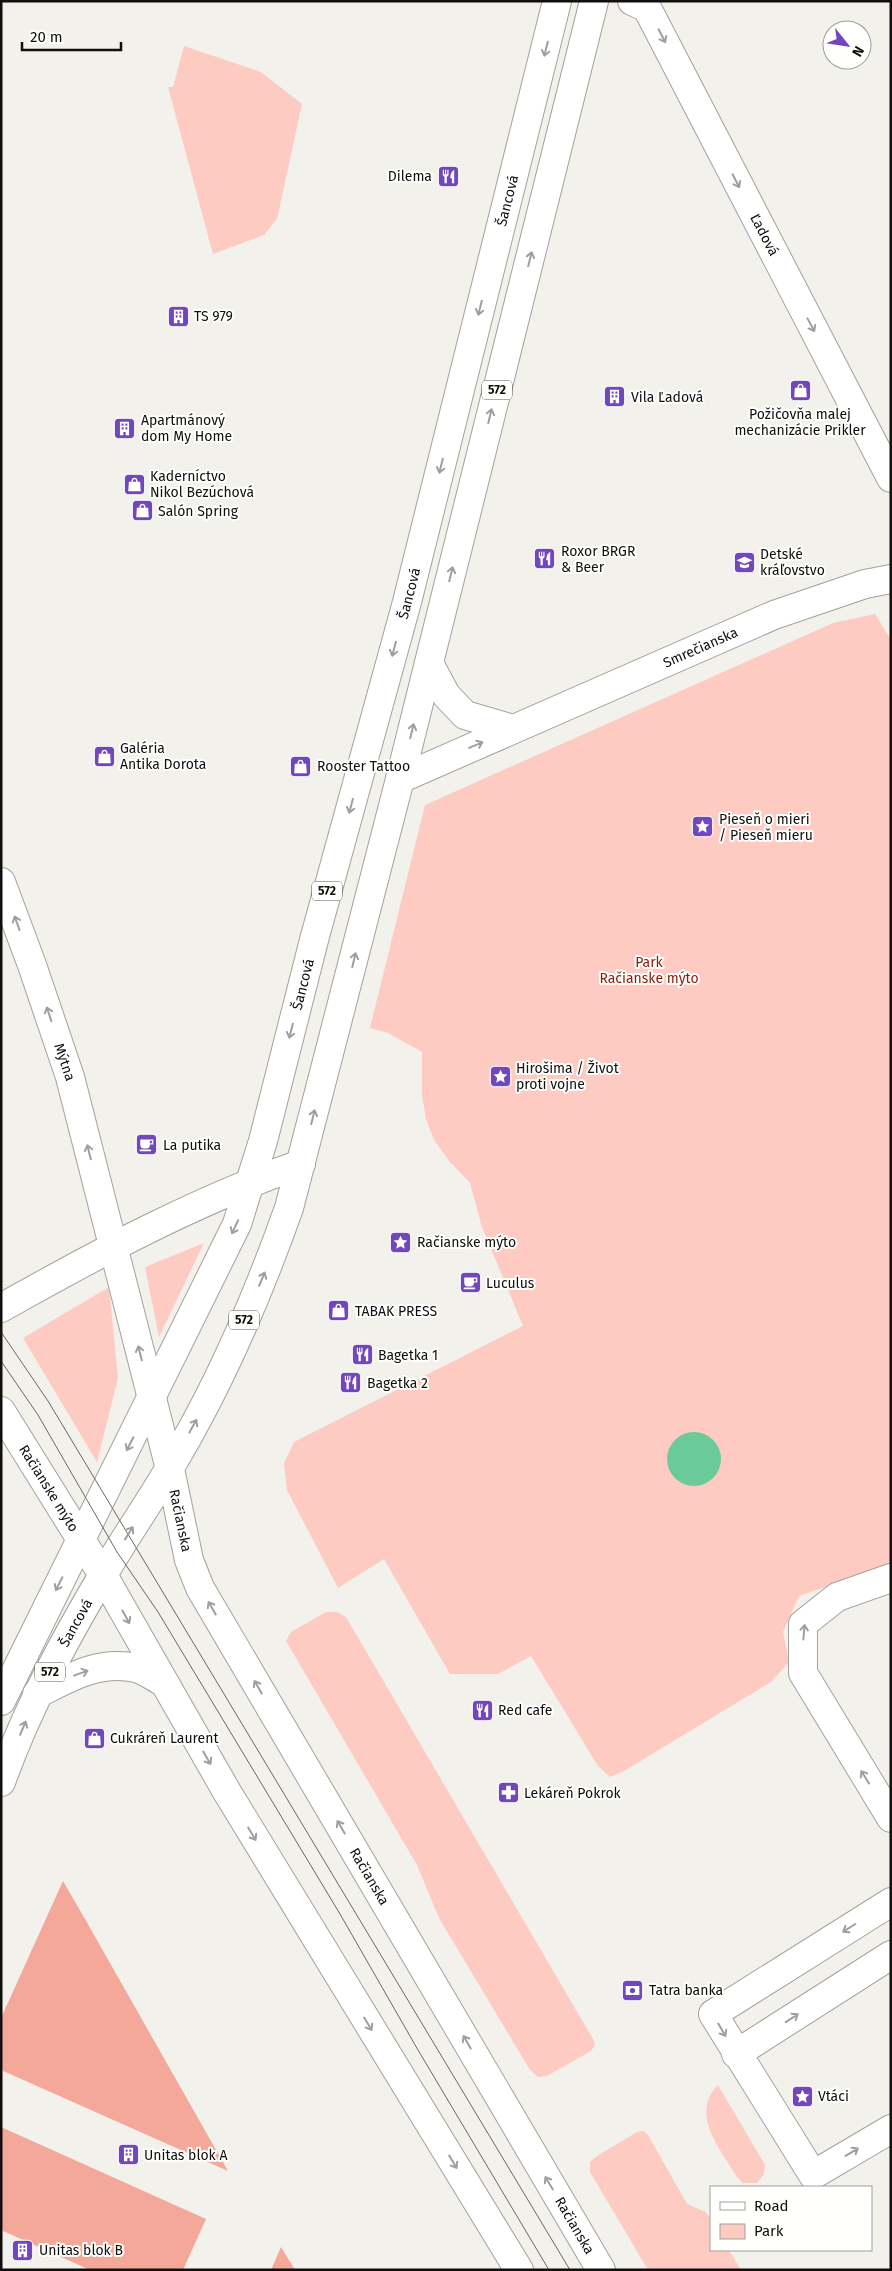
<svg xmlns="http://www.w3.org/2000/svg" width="892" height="2271" font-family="'Fira Sans',sans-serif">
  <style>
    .green { fill: #fdcbc1 }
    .forest { fill: #f4a899 }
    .water { fill: #6aca99 }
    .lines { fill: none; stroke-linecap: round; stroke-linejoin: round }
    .minor-casing { stroke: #a2a19b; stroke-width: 30 }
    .secondary-casing { stroke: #a2a19b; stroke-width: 30 }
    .primary-casing { stroke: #a2a19b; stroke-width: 30 }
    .minor { stroke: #fff; stroke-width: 28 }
    .secondary { stroke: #fff; stroke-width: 28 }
    .primary { stroke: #fff; stroke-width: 28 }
    .tram { stroke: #696764; stroke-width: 1 }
    .oneway { stroke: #9f9f9e }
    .labels { text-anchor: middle; stroke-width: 4; stroke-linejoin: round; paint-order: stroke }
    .shield { fill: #fffffd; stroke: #585755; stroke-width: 1 }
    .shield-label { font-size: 12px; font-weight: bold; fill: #100f0d }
    .poi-label { font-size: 14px; fill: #100f0d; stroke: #fffffd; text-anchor: start }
    .street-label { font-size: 14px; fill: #100f0d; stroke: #fffffd }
    .park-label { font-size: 14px; fill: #881c09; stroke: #fffffd }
  </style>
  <rect width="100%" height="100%" fill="#f3f1eb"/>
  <path class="green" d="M184 46 261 72 302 104 277 219 264 235 213 254 168 87H173Z
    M875 614 891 640V1565L799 1596 783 1632 789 1662 771 1682 624 1771 610 1777 598 1766 531 1656 498 1674H450L384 1559 338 1588 287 1490 284 1463 294 1442 523 1326 482 1227 470 1183 450 1162 434 1140 426 1119 422 1095V1052L388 1033 370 1028 425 805 833 623Z
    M204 1243 159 1337 145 1267Z
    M109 1287 118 1378 97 1462 23 1338Z
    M326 1612H337L346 1617 593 2039 595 2045 591 2051 547 2076 538 2077 530 2070 439 1918 417 1865 286 1641 291 1632Z
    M718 2085 765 2165 764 2174 757 2183H743L737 2177C721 2150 689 2114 718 2085Z
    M643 2131 648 2135 687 2204 706 2212 711 2220V2250H729L741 2270H648L590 2172V2162L597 2156 637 2132Z"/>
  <path class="forest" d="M63 1881 85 1919 228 2171 1 2070V2018Z
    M1 2127 206 2219 183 2270H90L1 2230Z
    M281 2247 295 2270H271Z"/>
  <path class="water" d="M667 1459a27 27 0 1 1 54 0a27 27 0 1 1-54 0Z"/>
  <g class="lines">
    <defs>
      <g id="minor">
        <path id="s1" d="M632 1 647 8 891 478"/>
        <path d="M429 663 446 695 465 715 513 729"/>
        <path id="s2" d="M400 779 774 615 865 584 891 579"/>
        <path d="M891 1578 837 1597 803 1624V1673L891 1818"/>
        <path d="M891 1902 713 2014 813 2175 891 2129"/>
        <path d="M736 2054 891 1955"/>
      </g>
      <g id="secondary">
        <path id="s3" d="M1 882 32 965 70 1077 170 1469 189 1560 200 1588 601 2270"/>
        <path d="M1 1308C97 1254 197 1200 301 1164"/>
        <path id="s4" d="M1 1411 103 1575 227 1792 519 2270"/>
        <path d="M37 1694C69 1678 98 1660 136 1668 145 1670 155 1678 163 1682"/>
      </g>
      <g id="primary">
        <path id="s5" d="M1 1701 237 1224 263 1141 314 940 407 602 557 1"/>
        <path id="s6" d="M1 1782C27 1709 64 1641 103 1575 124 1539 148 1505 169 1469 219 1387 257 1298 289 1208L400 779 594 1"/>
      </g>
    </defs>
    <use href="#minor" class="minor-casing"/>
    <use href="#secondary" class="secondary-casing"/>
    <use href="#primary" class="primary-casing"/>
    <use href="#minor" class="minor"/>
    <use href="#secondary" class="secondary"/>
    <use href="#primary" class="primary"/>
    <path class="tram" d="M1 1332 48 1401 570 2270
      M1 1361 38 1415 117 1552 158 1612 340 1914 418 2050 549 2270"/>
  </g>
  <defs><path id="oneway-shaft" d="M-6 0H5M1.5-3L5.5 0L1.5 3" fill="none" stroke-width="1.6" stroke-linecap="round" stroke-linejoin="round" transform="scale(1.25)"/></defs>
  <g class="oneway">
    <use href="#oneway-shaft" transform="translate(662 36) rotate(63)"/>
    <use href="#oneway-shaft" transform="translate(546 49) rotate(104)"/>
    <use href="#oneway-shaft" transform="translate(736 181) rotate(63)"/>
    <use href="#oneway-shaft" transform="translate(530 259) rotate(-76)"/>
    <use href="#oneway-shaft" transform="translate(480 308) rotate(104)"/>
    <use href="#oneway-shaft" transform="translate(811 325) rotate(62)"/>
    <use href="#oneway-shaft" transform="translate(490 416) rotate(-76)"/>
    <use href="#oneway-shaft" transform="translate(441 466) rotate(104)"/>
    <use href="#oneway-shaft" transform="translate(451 574) rotate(-76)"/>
    <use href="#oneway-shaft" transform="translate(394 649) rotate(105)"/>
    <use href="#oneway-shaft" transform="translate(412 731) rotate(-76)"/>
    <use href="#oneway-shaft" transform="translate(476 745) rotate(-23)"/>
    <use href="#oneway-shaft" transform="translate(351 806) rotate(105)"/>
    <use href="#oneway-shaft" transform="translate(17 923) rotate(-110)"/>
    <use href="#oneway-shaft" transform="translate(354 960) rotate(-76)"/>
    <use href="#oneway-shaft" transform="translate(49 1014) rotate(-108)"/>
    <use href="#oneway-shaft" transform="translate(291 1031) rotate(104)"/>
    <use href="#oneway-shaft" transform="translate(313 1117) rotate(-76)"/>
    <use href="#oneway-shaft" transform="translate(89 1152) rotate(-104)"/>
    <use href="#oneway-shaft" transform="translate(235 1227) rotate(115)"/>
    <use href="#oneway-shaft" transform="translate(262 1279) rotate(-67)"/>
    <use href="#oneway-shaft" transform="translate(140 1353) rotate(-104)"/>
    <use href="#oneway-shaft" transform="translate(193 1426) rotate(-61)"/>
    <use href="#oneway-shaft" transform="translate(130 1444) rotate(117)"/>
    <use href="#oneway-shaft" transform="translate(129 1533) rotate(-58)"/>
    <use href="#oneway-shaft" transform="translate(59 1584) rotate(117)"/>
    <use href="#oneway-shaft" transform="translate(212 1608) rotate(-120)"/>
    <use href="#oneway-shaft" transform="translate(126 1617) rotate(61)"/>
    <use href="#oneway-shaft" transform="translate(804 1632) rotate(-85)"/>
    <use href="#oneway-shaft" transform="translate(81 1673) rotate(-20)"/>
    <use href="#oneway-shaft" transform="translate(258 1687) rotate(-120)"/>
    <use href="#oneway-shaft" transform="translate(23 1728) rotate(-67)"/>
    <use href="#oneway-shaft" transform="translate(207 1758) rotate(60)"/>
    <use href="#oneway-shaft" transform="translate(865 1777) rotate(-122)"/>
    <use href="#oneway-shaft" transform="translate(341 1827) rotate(-120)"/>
    <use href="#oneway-shaft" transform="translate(252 1834) rotate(59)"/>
    <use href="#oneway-shaft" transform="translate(849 1928) rotate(148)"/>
    <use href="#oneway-shaft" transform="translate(792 2018) rotate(-33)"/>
    <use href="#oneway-shaft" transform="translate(368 2024) rotate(59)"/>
    <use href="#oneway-shaft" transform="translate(722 2030) rotate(60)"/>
    <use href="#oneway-shaft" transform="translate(467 2042) rotate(-120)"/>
    <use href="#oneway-shaft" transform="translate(852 2152) rotate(-31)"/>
    <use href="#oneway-shaft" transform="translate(453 2162) rotate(59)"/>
    <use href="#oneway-shaft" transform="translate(549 2183) rotate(-121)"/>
  </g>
  <defs>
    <symbol id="restaurant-square" viewBox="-11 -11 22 22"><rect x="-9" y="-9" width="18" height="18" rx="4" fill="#7246bf" stroke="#fffffd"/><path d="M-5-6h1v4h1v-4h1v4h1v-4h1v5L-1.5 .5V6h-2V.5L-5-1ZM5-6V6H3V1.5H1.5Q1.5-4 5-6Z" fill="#fff"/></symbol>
    <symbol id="building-square" viewBox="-11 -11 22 22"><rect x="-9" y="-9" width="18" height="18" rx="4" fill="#7246bf" stroke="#fffffd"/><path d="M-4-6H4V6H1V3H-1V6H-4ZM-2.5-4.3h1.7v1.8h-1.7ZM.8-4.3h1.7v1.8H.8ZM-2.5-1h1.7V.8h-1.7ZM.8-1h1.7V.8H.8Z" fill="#fff"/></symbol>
    <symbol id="shop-square" viewBox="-11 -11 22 22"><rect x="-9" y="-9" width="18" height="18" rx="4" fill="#7246bf" stroke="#fffffd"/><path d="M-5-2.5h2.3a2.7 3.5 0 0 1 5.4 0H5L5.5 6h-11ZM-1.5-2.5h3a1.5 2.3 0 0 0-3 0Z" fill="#fff"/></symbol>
    <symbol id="school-square" viewBox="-11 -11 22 22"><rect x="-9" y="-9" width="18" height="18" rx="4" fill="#7246bf" stroke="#fffffd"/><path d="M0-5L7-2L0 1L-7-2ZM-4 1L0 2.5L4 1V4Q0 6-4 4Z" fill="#fff"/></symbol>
    <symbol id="sight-square" viewBox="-11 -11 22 22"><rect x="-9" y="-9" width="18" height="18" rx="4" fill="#7246bf" stroke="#fffffd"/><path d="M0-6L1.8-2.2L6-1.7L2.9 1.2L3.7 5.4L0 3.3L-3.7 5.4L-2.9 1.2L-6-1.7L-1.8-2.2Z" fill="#fff"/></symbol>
    <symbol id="cafe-square" viewBox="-11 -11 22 22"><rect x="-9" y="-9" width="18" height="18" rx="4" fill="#7246bf" stroke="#fffffd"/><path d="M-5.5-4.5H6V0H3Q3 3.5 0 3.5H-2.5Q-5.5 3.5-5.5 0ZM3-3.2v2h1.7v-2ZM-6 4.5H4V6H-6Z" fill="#fff"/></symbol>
    <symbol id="pharmacy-square" viewBox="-11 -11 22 22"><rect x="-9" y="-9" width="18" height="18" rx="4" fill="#7246bf" stroke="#fffffd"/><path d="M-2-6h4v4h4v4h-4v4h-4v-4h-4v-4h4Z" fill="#fff"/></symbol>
    <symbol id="bank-square" viewBox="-11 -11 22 22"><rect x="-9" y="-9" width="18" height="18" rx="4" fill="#7246bf" stroke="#fffffd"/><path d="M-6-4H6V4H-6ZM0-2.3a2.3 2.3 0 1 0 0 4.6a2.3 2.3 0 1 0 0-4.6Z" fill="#fff"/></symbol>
  </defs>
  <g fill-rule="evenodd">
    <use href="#restaurant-square" x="436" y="164" width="25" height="25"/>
    <use href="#building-square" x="166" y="304" width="25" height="25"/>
    <use href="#shop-square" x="788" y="378" width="25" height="25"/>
    <use href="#building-square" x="602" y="384" width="25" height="25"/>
    <use href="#building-square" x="112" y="416" width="25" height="25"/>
    <use href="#shop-square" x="122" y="472" width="25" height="25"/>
    <use href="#shop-square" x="130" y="498" width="25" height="25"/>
    <use href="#restaurant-square" x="532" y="546" width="25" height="25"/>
    <use href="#school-square" x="732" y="550" width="25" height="25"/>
    <use href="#shop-square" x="92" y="744" width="25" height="25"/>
    <use href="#shop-square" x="288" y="754" width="25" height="25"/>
    <use href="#sight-square" x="690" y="814" width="25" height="25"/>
    <use href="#sight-square" x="488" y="1064" width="25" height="25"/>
    <use href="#cafe-square" x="134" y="1132" width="25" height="25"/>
    <use href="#sight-square" x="388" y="1230" width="25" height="25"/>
    <use href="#cafe-square" x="458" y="1270" width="25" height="25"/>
    <use href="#shop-square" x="326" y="1298" width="25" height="25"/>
    <use href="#restaurant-square" x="350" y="1342" width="25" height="25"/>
    <use href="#restaurant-square" x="338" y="1370" width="25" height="25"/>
    <use href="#restaurant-square" x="470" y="1698" width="25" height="25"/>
    <use href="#shop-square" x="82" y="1726" width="25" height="25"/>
    <use href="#pharmacy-square" x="496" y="1780" width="25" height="25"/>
    <use href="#bank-square" x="620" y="1978" width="25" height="25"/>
    <use href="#sight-square" x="790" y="2084" width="25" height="25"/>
    <use href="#building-square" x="116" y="2142" width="25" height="25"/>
    <use href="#building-square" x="10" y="2238" width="25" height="25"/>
  </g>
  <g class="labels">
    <g class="shield">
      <rect x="482" y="380.5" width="30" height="19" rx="4"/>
      <rect x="312" y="881.5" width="30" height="19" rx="4"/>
      <rect x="229" y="1310.5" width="30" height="19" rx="4"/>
      <rect x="35" y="1662.5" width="30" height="19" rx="4"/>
    </g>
    <g class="shield-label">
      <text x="497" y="394">572</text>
      <text x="327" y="895">572</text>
      <text x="244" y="1324">572</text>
      <text x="50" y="1676">572</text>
    </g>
    <g class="poi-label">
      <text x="432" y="181" text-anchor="end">Dilema</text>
      <text x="194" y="321">TS 979</text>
      <text x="631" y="402">Vila Ľadová</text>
      <text x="800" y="419" text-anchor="middle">Požičovňa malej<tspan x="800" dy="16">mechanizácie Prikler</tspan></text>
      <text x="141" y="425">Apartmánový<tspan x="141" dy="16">dom My Home</tspan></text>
      <text x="150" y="481">Kaderníctvo<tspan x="150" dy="16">Nikol Bezúchová</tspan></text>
      <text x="158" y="516">Salón Spring</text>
      <text x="561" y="556">Roxor BRGR<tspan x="561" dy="16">&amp; Beer</tspan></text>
      <text x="760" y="559">Detské<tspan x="760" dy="16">kráľovstvo</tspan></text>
      <text x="120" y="753">Galéria<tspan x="120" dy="16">Antika Dorota</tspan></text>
      <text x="317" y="771">Rooster Tattoo</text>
      <text x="719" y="824">Pieseň o mieri<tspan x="719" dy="16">/ Pieseň mieru</tspan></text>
      <text x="516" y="1073">Hirošima / Život<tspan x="516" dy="16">proti vojne</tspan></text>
      <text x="163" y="1150">La putika</text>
      <text x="417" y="1247">Račianske mýto</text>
      <text x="486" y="1288">Luculus</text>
      <text x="355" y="1316">TABAK PRESS</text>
      <text x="378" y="1360">Bagetka 1</text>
      <text x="367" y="1388">Bagetka 2</text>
      <text x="498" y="1715">Red cafe</text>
      <text x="110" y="1743">Cukráreň Laurent</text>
      <text x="524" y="1798">Lekáreň Pokrok</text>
      <text x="649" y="1995">Tatra banka</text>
      <text x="818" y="2101">Vtáci</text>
      <text x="144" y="2160">Unitas blok A</text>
      <text x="39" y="2255">Unitas blok B</text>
    </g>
    <g class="street-label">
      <text dy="5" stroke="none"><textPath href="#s5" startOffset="1591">Šancová</textPath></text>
      <text dy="5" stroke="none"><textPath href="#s1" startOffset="272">Ľadová</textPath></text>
      <text dy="5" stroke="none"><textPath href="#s5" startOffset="1186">Šancová</textPath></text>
      <text dy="5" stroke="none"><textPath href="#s2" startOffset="328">Smrečianska</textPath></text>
      <text dy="5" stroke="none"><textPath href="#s5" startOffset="781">Šancová</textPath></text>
      <text dy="5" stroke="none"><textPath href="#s3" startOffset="191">Mýtna</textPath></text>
      <text dy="5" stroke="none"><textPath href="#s4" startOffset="91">Račianske mýto</textPath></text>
      <text dy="5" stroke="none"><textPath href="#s3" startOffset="664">Račianska</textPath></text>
      <text dy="5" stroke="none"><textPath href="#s6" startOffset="176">Šancová</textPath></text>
      <text dy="5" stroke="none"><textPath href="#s3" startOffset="1069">Račianska</textPath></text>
      <text dy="5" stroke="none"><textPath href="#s3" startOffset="1474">Račianska</textPath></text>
    </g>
    <g class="park-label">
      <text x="649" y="967">Park<tspan x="649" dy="16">Račianske mýto</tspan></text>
    </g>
  </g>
  <rect width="892" height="2271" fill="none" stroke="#100f0d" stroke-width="5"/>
  <rect x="710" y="2186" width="162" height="65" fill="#fffffd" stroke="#9f9f9d"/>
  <rect x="720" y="2202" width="25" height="8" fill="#ffffff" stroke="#9f9f9d"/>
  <text x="754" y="2211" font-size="15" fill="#100f0d">Road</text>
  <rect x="720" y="2224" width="25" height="15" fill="#fdcbc1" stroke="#9f9f9d"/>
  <text x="754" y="2236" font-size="15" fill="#100f0d">Park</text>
  <g transform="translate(847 45) rotate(120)"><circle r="24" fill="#fffffd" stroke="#9f9f9d"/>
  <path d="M0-4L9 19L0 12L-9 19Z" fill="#7246bf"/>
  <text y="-8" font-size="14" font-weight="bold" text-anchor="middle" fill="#100f0d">N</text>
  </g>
  <path d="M22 42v8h99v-8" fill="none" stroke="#100f0d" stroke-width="2.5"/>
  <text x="30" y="42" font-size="15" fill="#100f0d" stroke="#fffffd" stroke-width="4" paint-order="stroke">20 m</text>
</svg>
